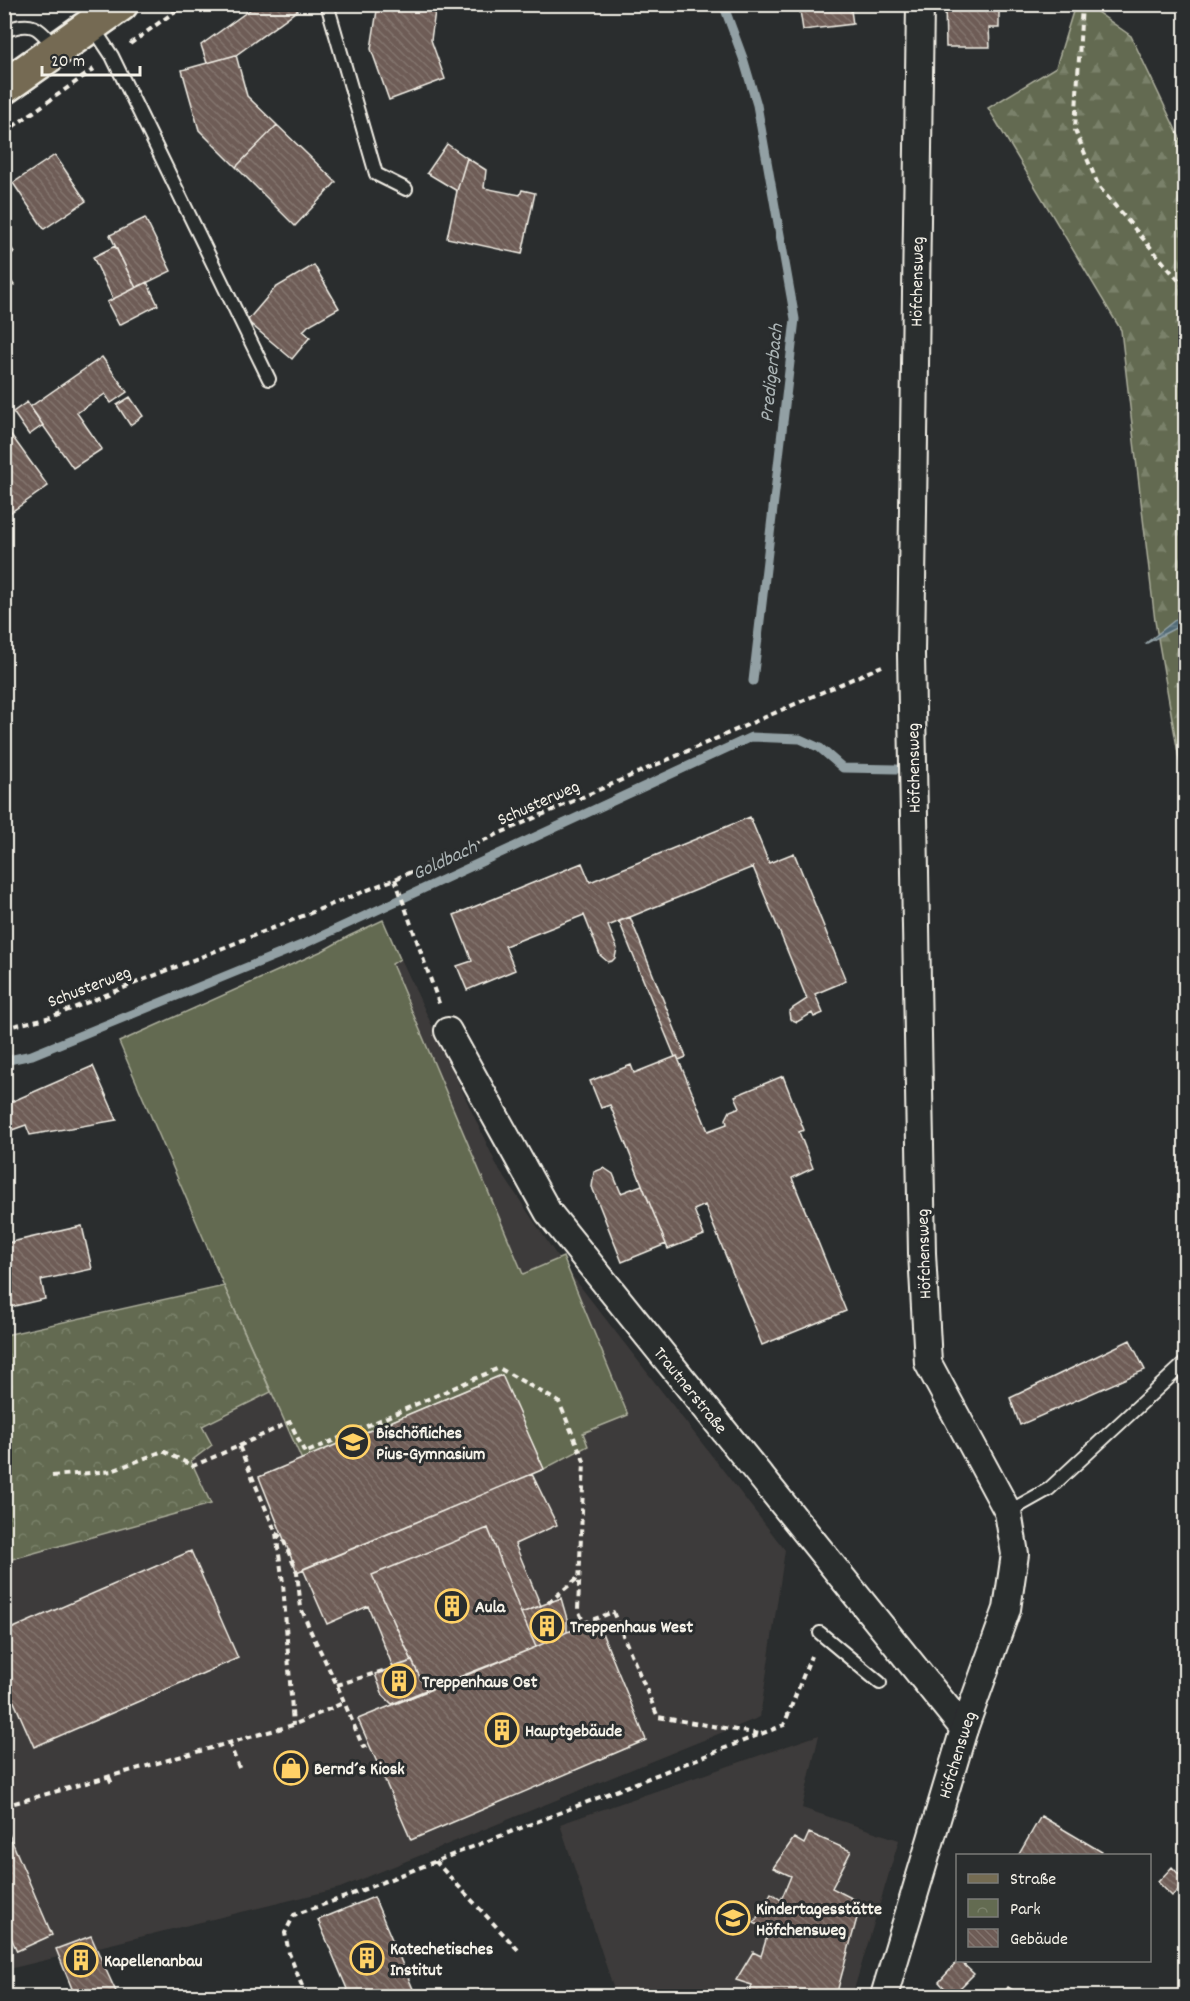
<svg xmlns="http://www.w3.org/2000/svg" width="1190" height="2001" font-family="Dekko,sans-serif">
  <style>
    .built { fill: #3e3b3a }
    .green { fill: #636b51; stroke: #acae9c; stroke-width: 1.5 }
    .forest { fill: url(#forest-firs); stroke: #acae9c; stroke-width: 1.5 }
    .park { fill: url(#park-crowns); stroke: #acae9c; stroke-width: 1.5 }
    .water { fill: url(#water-rules); stroke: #92a0a4; stroke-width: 1.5 }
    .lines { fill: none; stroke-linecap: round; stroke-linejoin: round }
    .stream { stroke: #92a0a4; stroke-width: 9 }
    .building { fill: url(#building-back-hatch); stroke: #f4f1e8; stroke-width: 1.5 }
    .service-casing { stroke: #f4f1e8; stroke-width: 16 }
    .minor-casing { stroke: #f4f1e8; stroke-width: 30 }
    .primary-casing { stroke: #f4f1e8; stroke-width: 38 }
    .path { stroke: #f4f1e8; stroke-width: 4; stroke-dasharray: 6 4.5; stroke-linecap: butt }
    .service { stroke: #2a2d2e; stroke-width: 12 }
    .minor { stroke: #2a2d2e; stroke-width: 26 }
    .primary { stroke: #746b52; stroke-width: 33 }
    .labels { text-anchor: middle; stroke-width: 6; stroke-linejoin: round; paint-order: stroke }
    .street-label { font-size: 18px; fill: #f4f1e8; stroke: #2a2d2e }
    .poi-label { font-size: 18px; font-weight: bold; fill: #f4f1e8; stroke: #2a2d2e; text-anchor: start }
    .water-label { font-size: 20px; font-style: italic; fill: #abb4b5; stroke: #2a2d2e }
  </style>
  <defs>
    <pattern id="forest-firs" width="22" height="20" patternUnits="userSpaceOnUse" patternTransform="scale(1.5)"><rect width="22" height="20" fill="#636b51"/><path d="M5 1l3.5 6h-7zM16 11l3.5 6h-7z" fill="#7a816a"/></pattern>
    <pattern id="park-crowns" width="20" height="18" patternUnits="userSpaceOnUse" patternTransform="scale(1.5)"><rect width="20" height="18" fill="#636b51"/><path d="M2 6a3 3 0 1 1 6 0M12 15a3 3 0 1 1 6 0" fill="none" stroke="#7a816a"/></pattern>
    <pattern id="water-rules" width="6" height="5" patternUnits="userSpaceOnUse" patternTransform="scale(1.5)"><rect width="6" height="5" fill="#516a76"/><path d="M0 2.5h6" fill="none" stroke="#6b808a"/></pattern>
    <pattern id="building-back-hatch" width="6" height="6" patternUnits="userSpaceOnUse" patternTransform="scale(1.5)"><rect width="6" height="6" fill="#6e5c56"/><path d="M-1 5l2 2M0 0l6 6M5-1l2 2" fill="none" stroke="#83746e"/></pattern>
  </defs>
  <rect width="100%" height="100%" fill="#2a2d2e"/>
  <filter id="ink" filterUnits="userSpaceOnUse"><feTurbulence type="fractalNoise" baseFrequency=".0167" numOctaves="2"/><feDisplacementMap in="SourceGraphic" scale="12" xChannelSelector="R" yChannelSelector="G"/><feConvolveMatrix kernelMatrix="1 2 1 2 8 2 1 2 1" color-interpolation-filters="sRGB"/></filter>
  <g filter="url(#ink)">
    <path class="built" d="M383 920 497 1166 559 1259 785 1550 760 1717 340 1888 5 1970 4 1335 224 1286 119 1042 324 950 349 936Z
      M819 1735 802 1808 899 1840 852 1996H616L560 1824Z"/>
    <path class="green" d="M383 920 400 959 392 964 523 1274 563 1257 628 1415 583 1433 588 1446 544 1469 501 1375 302 1460 224 1286 119 1042 324 950 349 936Z"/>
    <path class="forest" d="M1075 5H1087L1131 36 1185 149V780L1181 770 1155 621 1121 330 988 108 1056 67Z"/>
    <path class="park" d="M224 1286 271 1392 202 1426 212 1445 191 1461 211 1504 5 1561V1335Z"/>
    <path class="water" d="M1185 612V623L1145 644Z"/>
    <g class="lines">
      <path class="stream" d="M723 4 743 58 757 105 795 319 753 681
        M4 1061 32 1055 304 944 751 737 800 739 820 748 843 768 897 769"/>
    </g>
    <path class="building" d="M258 4H306L236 55 207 63 201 45Z
      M378 4H436L431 40 445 79 389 100 371 49Z
      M799 4H857L858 9 851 10 853 24 803 30Z
      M945 4H999V28H989L990 47H946Z
      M236 55 247 96 277 125 236 167 199 130 182 70Z
      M277 125 336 182 295 226 236 167Z
      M447 144 467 158 457 191 427 173Z
      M55 155 86 201 44 229 13 183Z
      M467 158 486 170 484 188 520 195 522 190 535 193 522 254 447 238 457 191Z
      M145 218 171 271 136 288 110 235Z
      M4 237 14 252 4 259Z
      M115 246 136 288 113 299 93 257Z
      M314 265 339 308 309 325 303 331 310 337 292 359 247 321 275 288Z
      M4 271 14 285 4 292Z
      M147 282 158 305 119 325 107 302Z
      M102 357 127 392 111 403 105 394 77 413 102 449 73 468 30 407Z
      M130 397 143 416 130 425 117 405Z
      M27 402 43 425 29 435 13 412Z
      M4 425 48 486 4 517Z
      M750 817 769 863 794 853 846 981 815 994 823 1013 814 1017 812 1013 797 1022 790 1019 789 1012 793 1008 807 999 753 867 608 926 617 948 615 958 612 961 608 962 600 955 584 915 505 946 515 970 467 990 457 966 472 961 454 915 582 863 590 882Z
      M630 917 686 1057 679 1060 677 1056 675 1057 619 921Z
      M677 1056 708 1131 727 1124 726 1119 730 1111 740 1107 735 1096 783 1076 804 1130 799 1132 813 1168 792 1178 846 1311 762 1345 705 1205 694 1210 704 1235 668 1249 610 1105 601 1108 590 1081 631 1065 634 1073Z
      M93 1066 117 1120 30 1135 26 1125 12 1130 4 1111V1105Z
      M604 1168 613 1174 621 1193 642 1185 666 1244 622 1262 592 1187 594 1172Z
      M82 1226 92 1269 41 1280 45 1299 10 1307 4 1283V1232L7 1243Z
      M1130 1340 1145 1370 1020 1425 1010 1398Z
      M502 1375 544 1469 297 1572 259 1477Z
      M532 1474 557 1525 515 1544 541 1606 521 1613 488 1528 372 1575 412 1661 393 1667 368 1606 327 1624 303 1569Z
      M488 1528 521 1613 536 1647 426 1690 372 1575Z
      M191 1551 238 1658 34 1747 4 1679V1632Z
      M561 1598 567 1619V1632L536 1647 521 1613Z
      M598 1623 646 1740 411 1840 358 1719 536 1647 567 1632Z
      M412 1661 426 1690 392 1704 383 1695 375 1674Z
      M1041 1816 1102 1852 1100 1856H1018Z
      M4 1823 52 1935 17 1951 4 1922Z
      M809 1833 851 1851 832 1888 861 1903 836 1996H749L752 1985 736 1980 753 1952 761 1956 769 1930 754 1923 771 1893 781 1900 791 1876 773 1868 794 1838 804 1844Z
      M1172 1867 1186 1882 1172 1896 1158 1882Z
      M374 1897 416 1996H350L318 1920Z
      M91 1936 106 1970 118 1996H75L56 1949Z
      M959 1960 974 1974 952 1996 939 1982Z
      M1008 1987 1022 1996H1002Z"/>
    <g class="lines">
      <defs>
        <path id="service" d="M327 4 376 174 406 189
          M92 26 112 56 269 379
          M4 31C32 20 38 26 55 48
          M1008 1512 1049 1489 1186 1362
          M820 1633 880 1683"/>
        <g id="minor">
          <path id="s1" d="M448 1031 548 1212 964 1729"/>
          <path id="s2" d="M884 1996 964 1729 1007 1609 1015 1554 1008 1512 928 1363 922 1253 911 654 920 4"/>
        </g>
        <path id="primary" d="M4 87 121 4"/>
      </defs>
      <use href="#service" class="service-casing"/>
      <use href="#minor" class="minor-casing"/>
      <use href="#primary" class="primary-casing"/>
      <path class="path" d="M1082 4 1075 130 1099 187 1186 289
        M130 44 185 4
        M4 133 94 69
        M395 879 440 1006
        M4 1028 51 1017 395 879 882 666
        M239 1446 290 1422 305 1453 499 1368 559 1402 584 1461 578 1610 584 1623 613 1612 658 1717 760 1734
        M52 1476 112 1471 163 1451 193 1466 239 1446 276 1533 283 1583 293 1725
        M276 1533 283 1539 297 1572 301 1608 311 1632 337 1685 363 1747 369 1744
        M548 1603 579 1577
        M337 1685 386 1670
        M229 1743 240 1770
        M109 1777 112 1784
        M4 1806 293 1725 345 1702
        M435 1861 521 1953
        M306 1996 289 1953 285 1933 294 1915 342 1898 784 1725 811 1656
        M447 1996 484 1990"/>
      <use href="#service" class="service"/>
      <use href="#minor" class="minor"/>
      <use href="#primary" class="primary"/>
    </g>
  </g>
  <defs>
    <symbol id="school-ring" viewBox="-11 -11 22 22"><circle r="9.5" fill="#2a2d2e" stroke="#ffd166" stroke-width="1.5"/><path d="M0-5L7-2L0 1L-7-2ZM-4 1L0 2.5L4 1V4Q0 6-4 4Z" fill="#ffd166"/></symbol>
    <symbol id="building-ring" viewBox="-11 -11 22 22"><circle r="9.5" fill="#2a2d2e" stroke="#ffd166" stroke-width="1.5"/><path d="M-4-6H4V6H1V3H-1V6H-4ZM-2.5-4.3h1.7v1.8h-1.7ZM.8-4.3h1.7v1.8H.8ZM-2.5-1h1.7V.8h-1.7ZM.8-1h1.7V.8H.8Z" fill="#ffd166"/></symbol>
    <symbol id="shop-ring" viewBox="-11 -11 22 22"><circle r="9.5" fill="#2a2d2e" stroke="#ffd166" stroke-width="1.5"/><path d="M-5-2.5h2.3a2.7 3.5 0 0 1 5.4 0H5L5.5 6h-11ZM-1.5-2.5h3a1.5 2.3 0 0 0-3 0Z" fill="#ffd166"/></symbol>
  </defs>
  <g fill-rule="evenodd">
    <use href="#school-ring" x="334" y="1423" width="38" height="38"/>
    <use href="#building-ring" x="433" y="1587" width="38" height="38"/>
    <use href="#building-ring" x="528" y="1607" width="38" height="38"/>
    <use href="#building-ring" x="380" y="1662" width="38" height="38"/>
    <use href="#building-ring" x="483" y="1711" width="38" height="38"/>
    <use href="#shop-ring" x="272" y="1749" width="38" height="38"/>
    <use href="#school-ring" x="714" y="1899" width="38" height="38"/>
    <use href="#building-ring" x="348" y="1939" width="38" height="38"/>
    <use href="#building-ring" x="62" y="1941" width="38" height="38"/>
  </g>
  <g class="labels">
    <g class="street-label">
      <text dy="6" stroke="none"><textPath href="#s2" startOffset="1755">Höfchensweg</textPath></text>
      <text transform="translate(913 768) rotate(-91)" y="6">Höfchensweg</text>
      <text transform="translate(538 802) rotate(-24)" y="6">Schusterweg</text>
      <text transform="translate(89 986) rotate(-21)" y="6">Schusterweg</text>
      <text transform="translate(923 1254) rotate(-92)" y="6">Höfchensweg</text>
      <text dy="6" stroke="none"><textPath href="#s1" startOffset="435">Trautnerstraße</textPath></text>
      <text dy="6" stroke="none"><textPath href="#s2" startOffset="252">Höfchensweg</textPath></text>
    </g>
    <g class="poi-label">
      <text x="376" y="1438">Bischöfliches<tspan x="376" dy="21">Pius-Gymnasium</tspan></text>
      <text x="475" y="1612">Aula</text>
      <text x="570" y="1632">Treppenhaus West</text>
      <text x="422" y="1687">Treppenhaus Ost</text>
      <text x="525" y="1736">Hauptgebäude</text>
      <text x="314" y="1774">Bernd´s Kiosk</text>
      <text x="756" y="1914">Kindertagesstätte<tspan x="756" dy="21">Höfchensweg</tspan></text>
      <text x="390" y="1954">Katechetisches<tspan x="390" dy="21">Institut</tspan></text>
      <text x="104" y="1966">Kapellenanbau</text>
    </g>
    <g class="water-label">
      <text transform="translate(770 373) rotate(-84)" y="7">Predigerbach</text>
      <text transform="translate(444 859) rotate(-25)" y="7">Goldbach</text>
    </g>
  </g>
  <rect width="1190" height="2001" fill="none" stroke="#2a2d2e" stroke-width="24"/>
  <rect x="12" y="12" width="1166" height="1977" fill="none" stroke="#f4f1e8" stroke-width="2" filter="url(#ink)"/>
  <rect x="956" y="1854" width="195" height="108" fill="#2a2d2e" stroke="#7b7b78" stroke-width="1.5"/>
  <rect x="968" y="1874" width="30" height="9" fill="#746b52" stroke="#7b7b78" stroke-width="1.5"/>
  <text x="1010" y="1884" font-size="18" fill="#f4f1e8">Straße</text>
  <rect x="968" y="1899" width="30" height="18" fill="url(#park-crowns)" stroke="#7b7b78" stroke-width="1.5"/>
  <text x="1010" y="1914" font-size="18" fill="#f4f1e8">Park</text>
  <rect x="968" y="1929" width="30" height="18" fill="url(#building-back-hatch)" stroke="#7b7b78" stroke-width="1.5"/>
  <text x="1010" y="1944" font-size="18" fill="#f4f1e8">Gebäude</text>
  <path d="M42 66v9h98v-9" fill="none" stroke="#f4f1e8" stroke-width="3"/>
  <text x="51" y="66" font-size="18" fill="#f4f1e8" stroke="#2a2d2e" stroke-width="4.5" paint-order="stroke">20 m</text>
</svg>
